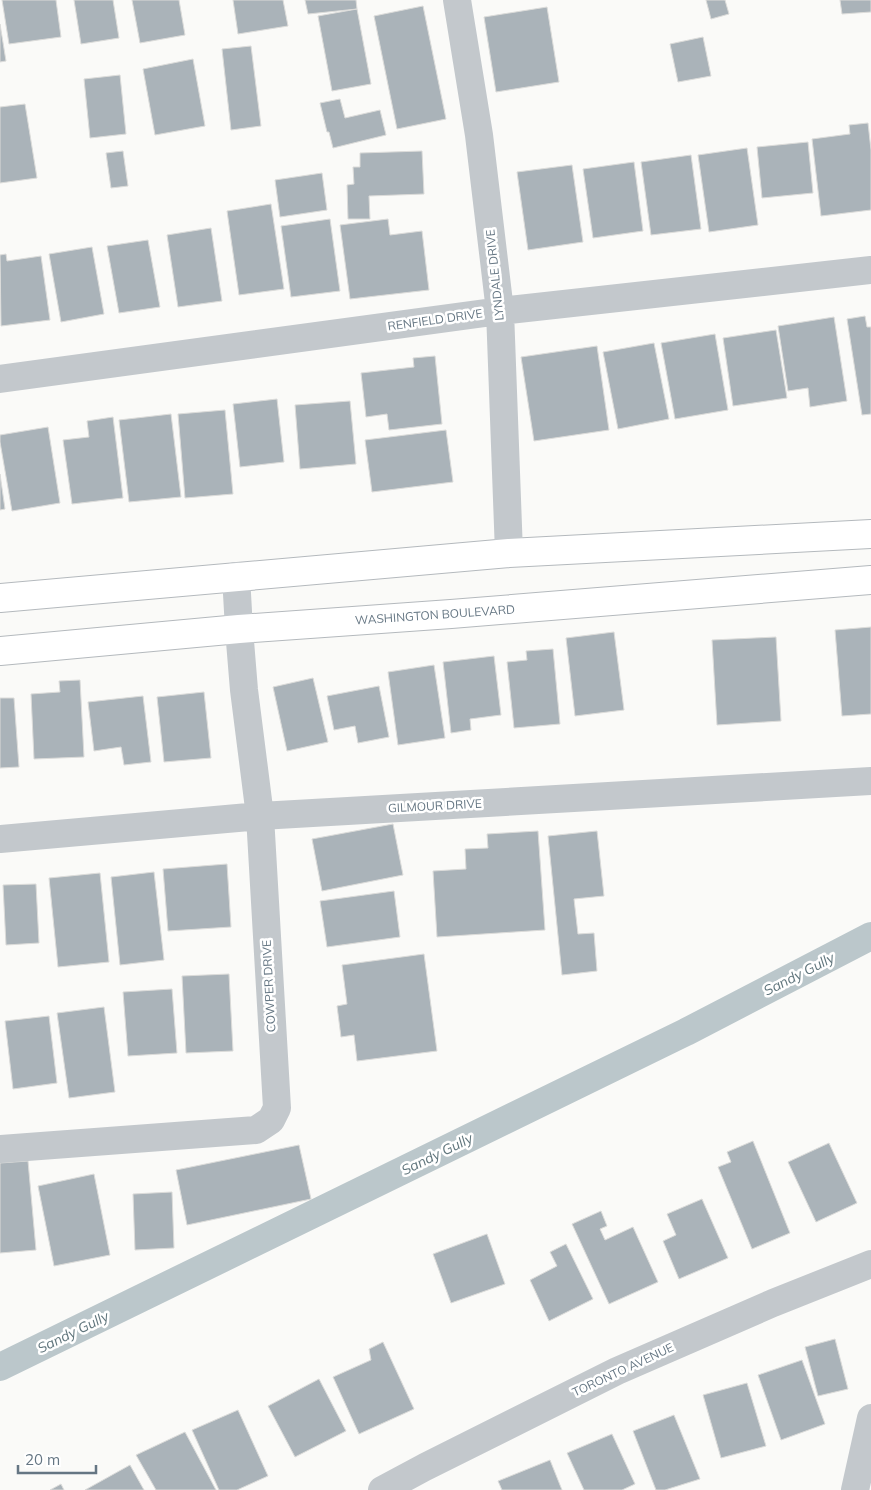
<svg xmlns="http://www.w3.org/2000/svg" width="871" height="1490" font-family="Mulish,sans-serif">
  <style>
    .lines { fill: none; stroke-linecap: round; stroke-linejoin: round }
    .canal { stroke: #bbc7cb; stroke-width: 28 }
    .building { fill: #aab3b9; stroke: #dcdcda }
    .highway-casing { stroke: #b4b9bd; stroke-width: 30 }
    .minor { stroke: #c3c8cc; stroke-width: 28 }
    .highway { stroke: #fff; stroke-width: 28 }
    .labels { text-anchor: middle; stroke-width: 5; stroke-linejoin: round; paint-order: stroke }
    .street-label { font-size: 12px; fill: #657683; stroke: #fff }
    .water-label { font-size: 14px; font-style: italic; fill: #60757c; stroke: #fff }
  </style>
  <rect width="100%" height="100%" fill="#fafaf8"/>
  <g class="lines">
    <path class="canal" d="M0 1367 686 1032 871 936"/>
  </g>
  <path class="building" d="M2 0H56L61 37 9 44Z
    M74 0H113L119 38 81 44Z
    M132 0H179L185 35 140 43Z
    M233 0H283L288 26 238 34Z
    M305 0H356L357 9 308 14Z
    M706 0H725L729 14 711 19Z
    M840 0H871V12L842 14Z
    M423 6 446 119 397 129 374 16Z
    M547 7 559 82 496 92 484 17Z
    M357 9 371 84 332 91 318 16Z
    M0 24 6 61 0 62Z
    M703 37 711 76 678 82 670 44Z
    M251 46 261 126 231 130 222 49Z
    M193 59 205 126 155 135 143 69Z
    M120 75 126 134 90 138 84 79Z
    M340 99 345 118 380 110 386 135 333 148 329 132H327L320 103Z
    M25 104 37 178 0 183V107Z
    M868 123 871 150V210L821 216 812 139 850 134 849 125Z
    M808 142 813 193 762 198 757 147Z
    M747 148 758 225 709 232 698 155Z
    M123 151 128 186 111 188 106 153Z
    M422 151 424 194 369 196 370 219H348L347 185 354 184 353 167H360V153Z
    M691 155 701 229 651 235 641 162Z
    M634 162 643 231 593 238 583 169Z
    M572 165 583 242 528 250 517 172Z
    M322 173 327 210 280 217 275 180Z
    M271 204 284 289 239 295 227 211Z
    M330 219 340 291 291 297 281 226Z
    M388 219 390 235 422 231 429 290 350 299 340 225Z
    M211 228 222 301 178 307 167 235Z
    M148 240 160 307 119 313 107 246Z
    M92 247 104 314 61 322 49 254Z
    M6 254 7 261 41 256 50 320 1 326 0 255Z
    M865 316 867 327H871V414L862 415 847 319Z
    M834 317 847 401 810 407 808 388 788 391 778 326Z
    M776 330 787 398 733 406 723 338Z
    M715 334 728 410 675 419 661 343Z
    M654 343 669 419 618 429 603 352Z
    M597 346 609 430 534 441 521 357Z
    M435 356 442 424 389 430 387 414 366 417 361 373 414 367 413 358Z
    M277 399 284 462 240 467 233 404Z
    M350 401 356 464 300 469 295 405Z
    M225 410 233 494 185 498 178 414Z
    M171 414 181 497 129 502 119 420Z
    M113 417 123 498 72 504 63 440 89 437 87 421Z
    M48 427 60 503 12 511 0 442V435Z
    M446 430 453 482 372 492 365 440Z
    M0 474 5 509 0 510Z
    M871 627V714L842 716 835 630Z
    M614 632 624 710 575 716 566 638Z
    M776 637 781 721 717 725 712 640Z
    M553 649 560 724 514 728 507 662 527 660 526 651Z
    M494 656 501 715 470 719 471 730 451 733 443 662Z
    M434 665 445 738 398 745 388 672Z
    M313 678 328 742 287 751 273 687Z
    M80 680 84 757 34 759 31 694 60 692 59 681Z
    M379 686 389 737 358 743 355 726 334 730 327 696Z
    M204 692 211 758 164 762 157 697Z
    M143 696 151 762 124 765 121 747 94 751 88 702Z
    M0 698H14L19 767 0 768Z
    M393 824 403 875 322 891 312 839Z
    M538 831 545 930 437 937 433 871 466 869 465 849 488 848 487 834Z
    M597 831 604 896 574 899 578 934 594 933 597 971 562 975 548 836Z
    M227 864 231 927 168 931 163 869Z
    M154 872 164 960 120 965 111 877Z
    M100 873 109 962 58 967 49 878Z
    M36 884 39 943 6 945 3 885Z
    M394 891 400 937 327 947 320 901Z
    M424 954 437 1051 357 1061 354 1035 341 1037 337 1006 347 1004 342 965Z
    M229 974 233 1051 186 1053 182 976Z
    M172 989 177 1053 128 1056 123 992Z
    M104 1007 115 1092 69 1098 57 1013Z
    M49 1016 57 1083 13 1089 5 1021Z
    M753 1141 790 1233 752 1249 718 1167 731 1162 727 1152Z
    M829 1143 857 1203 816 1222 788 1162Z
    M299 1145 311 1199 187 1225 176 1170Z
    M28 1161 36 1250 0 1253V1163Z
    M94 1174 110 1255 54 1266 38 1186Z
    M172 1192 174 1248 135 1250 133 1194Z
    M702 1199 728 1258 679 1279 663 1241 676 1235 667 1214Z
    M601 1211 607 1226 600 1229 605 1240 633 1227 658 1282 609 1304 572 1224Z
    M487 1234 505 1284 451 1303 433 1254Z
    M566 1244 593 1299 549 1321 530 1280 557 1266 550 1252Z
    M835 1339 848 1389 818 1396 805 1347Z
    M383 1342 414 1409 359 1434 333 1377 371 1360 369 1349Z
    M802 1360 825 1424 781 1440 758 1375Z
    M319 1379 346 1431 295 1457 268 1406Z
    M747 1383 766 1446 721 1458 703 1395Z
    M238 1410 268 1476 237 1490H219L192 1430Z
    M674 1415 700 1479 665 1490H656L633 1431Z
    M185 1432 216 1490H156L136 1455Z
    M612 1434 635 1484 622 1490H584L567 1453Z
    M550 1460 562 1490H502L498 1481Z
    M130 1465 144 1490H85Z
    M61 1484 64 1490H50Z"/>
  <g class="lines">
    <defs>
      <path id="highway" d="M0 598 509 553 871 534
        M0 651 239 629 451 614 871 580"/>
    </defs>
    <use href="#highway" class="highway-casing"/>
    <path class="minor" d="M457 0 479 135 500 311 509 553
      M0 379 500 311 871 270
      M0 839 260 816 871 781
      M0 1149 256 1130 271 1120 277 1108 260 816 244 690 239 629 236 576
      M382 1490 425 1467 617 1371 773 1303 871 1264
      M855 1490 871 1418"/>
    <use href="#highway" class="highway"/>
  </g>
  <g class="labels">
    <g class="street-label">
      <text transform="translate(495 275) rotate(-96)" y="4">LYNDALE DRIVE</text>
      <text transform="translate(435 320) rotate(-8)" y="4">RENFIELD DRIVE</text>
      <text transform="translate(435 615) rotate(-4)" y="4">WASHINGTON BOULEVARD</text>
      <text transform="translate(435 806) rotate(-3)" y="4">GILMOUR DRIVE</text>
      <text transform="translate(269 986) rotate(-93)" y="4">COWPER DRIVE</text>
      <text transform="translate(623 1370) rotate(-25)" y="4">TORONTO AVENUE</text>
    </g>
    <g class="water-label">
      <text transform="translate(799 974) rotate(-27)" y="5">Sandy Gully</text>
      <text transform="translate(437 1154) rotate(-26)" y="5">Sandy Gully</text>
      <text transform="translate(73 1332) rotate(-26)" y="5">Sandy Gully</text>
    </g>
  </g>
  <path d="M18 1465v8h78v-8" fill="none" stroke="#657683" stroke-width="2.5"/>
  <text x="25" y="1465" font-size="15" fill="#657683" stroke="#ffffff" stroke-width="4" paint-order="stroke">20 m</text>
</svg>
